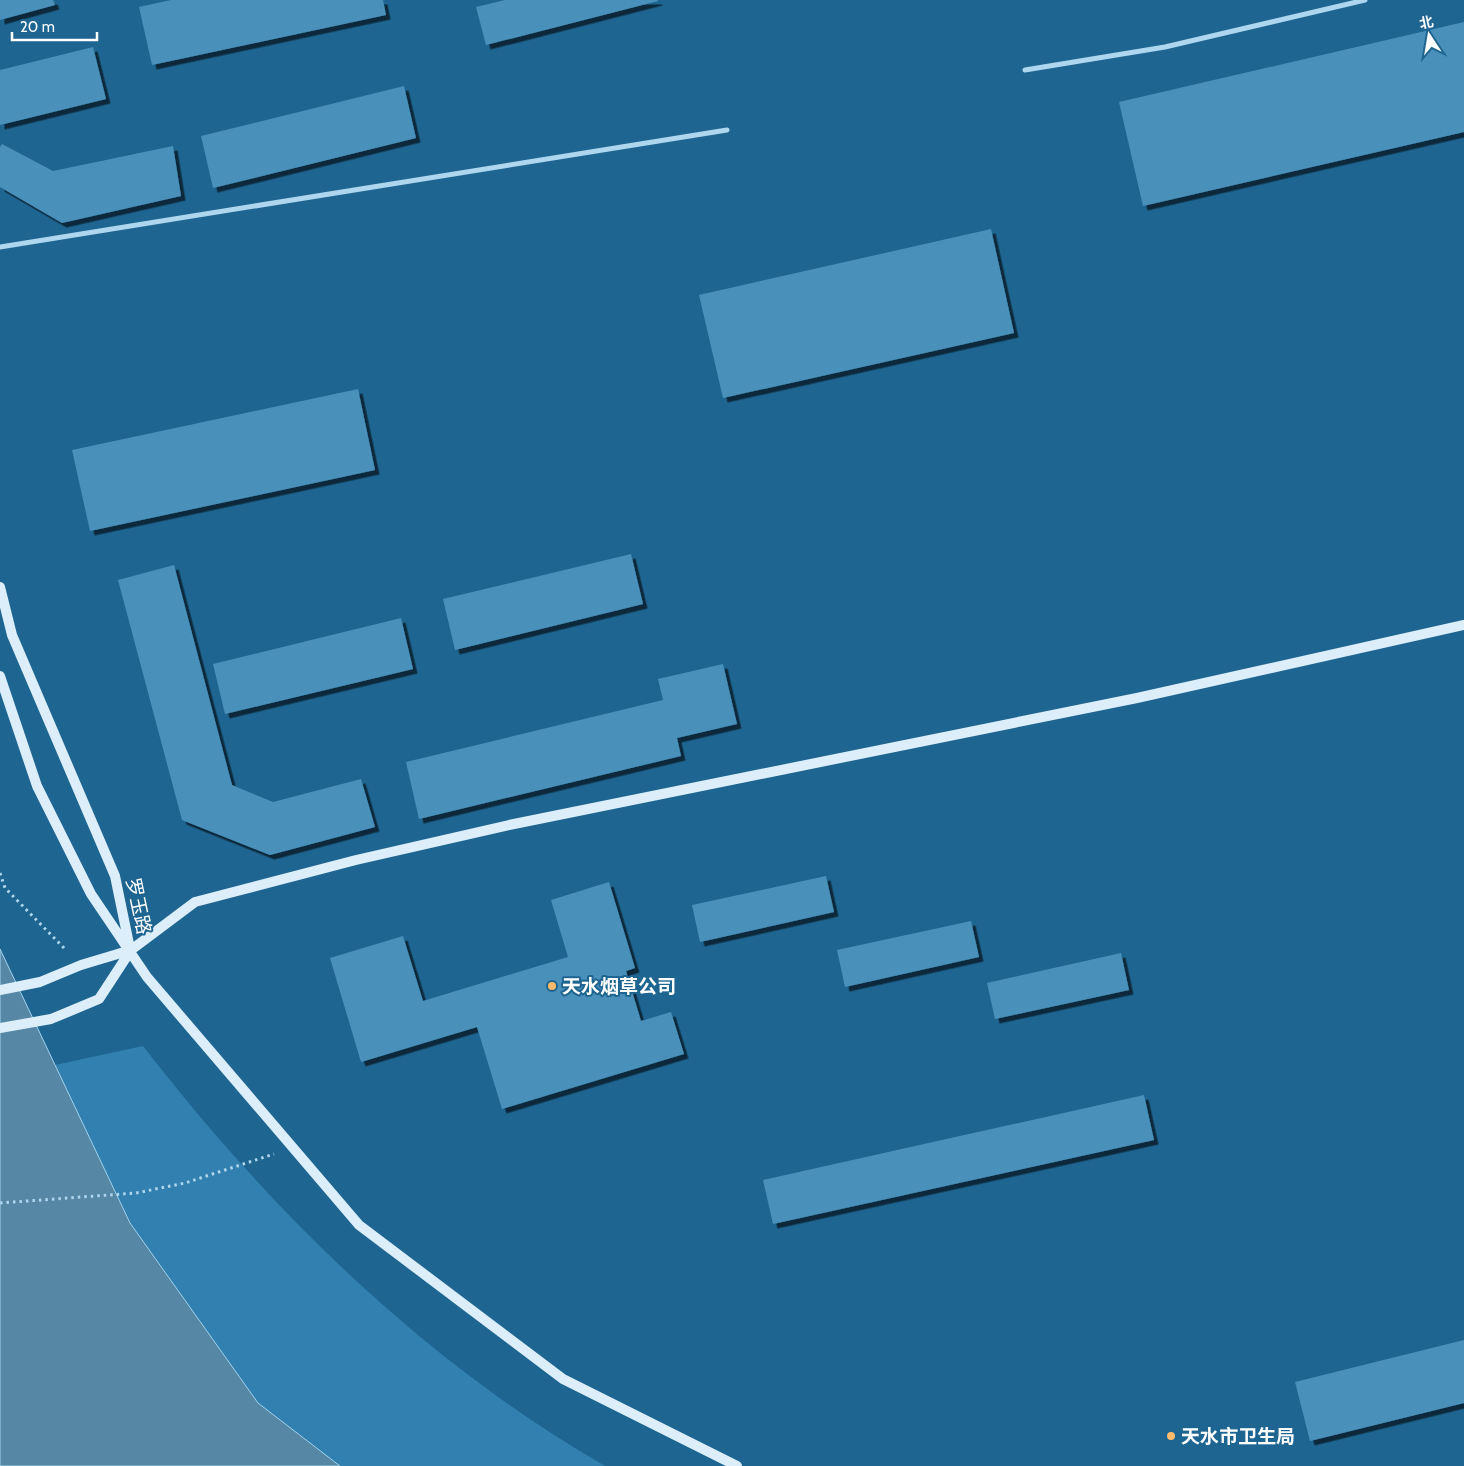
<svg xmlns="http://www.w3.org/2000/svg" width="1464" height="1466" font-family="Cabin,'Noto Sans SC',sans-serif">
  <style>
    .green { fill: #3180af }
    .water { fill: #5687a5; stroke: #a2d4ef }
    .building { fill: #4a90ba; filter: url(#shadow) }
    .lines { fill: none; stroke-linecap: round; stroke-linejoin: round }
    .path { stroke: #aed6ee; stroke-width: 3; stroke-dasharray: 2.5 4; stroke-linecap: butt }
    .street { stroke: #aed6ee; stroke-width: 5 }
    .secondary { stroke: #dbeefa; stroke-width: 10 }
    .poi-dot { fill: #fdba6d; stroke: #1e6591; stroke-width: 2 }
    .labels { text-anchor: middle; stroke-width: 4; stroke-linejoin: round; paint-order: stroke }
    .street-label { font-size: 19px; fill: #fff; stroke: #1e6591 }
    .poi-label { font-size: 19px; font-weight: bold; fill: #fff; stroke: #1e6591; text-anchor: start }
  </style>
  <defs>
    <filter id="shadow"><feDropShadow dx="4.5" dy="4.5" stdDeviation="0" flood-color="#0009"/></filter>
  </defs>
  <rect width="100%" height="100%" fill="#1e6591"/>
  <path class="green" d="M143 1046C271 1211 423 1361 605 1466H340L258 1403 130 1223 55 1065Z"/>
  <path class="water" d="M0 949 130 1223 258 1403 340 1466H0Z"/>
  <path class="building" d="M0 0H53L55 5 0 20Z
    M171 0H383L386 15 152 65 139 7Z
    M505 0H658V1L486 45 476 7Z
    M1464 22V132L1143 206 1119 102Z
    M93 47 106 99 0 125V70Z
    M404 86 416 138 213 188 201 136Z
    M2 144 53 171 173 146 181 196 62 223 0 187V147Z
    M991 229 1014 333 723 398 699 295Z
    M358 389 375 470 90 531 72 450Z
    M631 554 643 604 455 650 443 599Z
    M174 565 232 785 273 802 361 779 375 827 270 855 182 820 118 580Z
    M401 618 413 669 225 714 213 664Z
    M723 664 737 724 677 738 681 756 419 819 406 762 663 700 658 679Z
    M826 876 834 912 700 942 692 905Z
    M609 882 635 968 626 971 641 1021 671 1012 684 1054 502 1109 477 1027 361 1062 330 958 403 936 423 1001 568 957 551 900Z
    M971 921 979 957 845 987 837 950Z
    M1121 953 1129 990 995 1019 987 983Z
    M1144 1095 1154 1140 773 1224 763 1180Z
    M1464 1340V1403L1310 1441 1295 1382Z"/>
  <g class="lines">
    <path class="path" d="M0 873 5 888 66 950
      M0 1203 136 1193 185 1183 274 1154"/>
    <path class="street" d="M1025 70 1165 47 1365 0
      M0 247 727 130"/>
    <path class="secondary" d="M0 587 12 635 115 876 129 944
      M0 676 37 786 91 894 147 977 359 1225 563 1379 737 1466
      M0 990 40 982 81 965 131 950 195 902 356 860 509 825 1137 698 1464 625
      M0 1028 51 1019 99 999 131 950"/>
  </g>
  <g class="poi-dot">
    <circle cx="552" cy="986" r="5"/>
    <circle cx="1171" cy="1436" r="5"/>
  </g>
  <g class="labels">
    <g class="street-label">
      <text transform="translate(139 906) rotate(78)" y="7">罗玉路</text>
    </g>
    <g class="poi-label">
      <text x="562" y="993">天水烟草公司</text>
      <text x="1181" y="1443">天水市卫生局</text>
    </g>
  </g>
  <g transform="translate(1429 35) rotate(348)" stroke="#1e6591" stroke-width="4" paint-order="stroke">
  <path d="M0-4L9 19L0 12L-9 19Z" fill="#ffffff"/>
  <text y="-8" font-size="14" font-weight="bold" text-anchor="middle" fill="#ffffff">北</text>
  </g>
  <path d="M12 32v8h85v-8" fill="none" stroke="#ffffff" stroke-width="2.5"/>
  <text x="20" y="32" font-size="15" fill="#ffffff" stroke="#1e6591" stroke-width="4" paint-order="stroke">20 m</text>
</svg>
